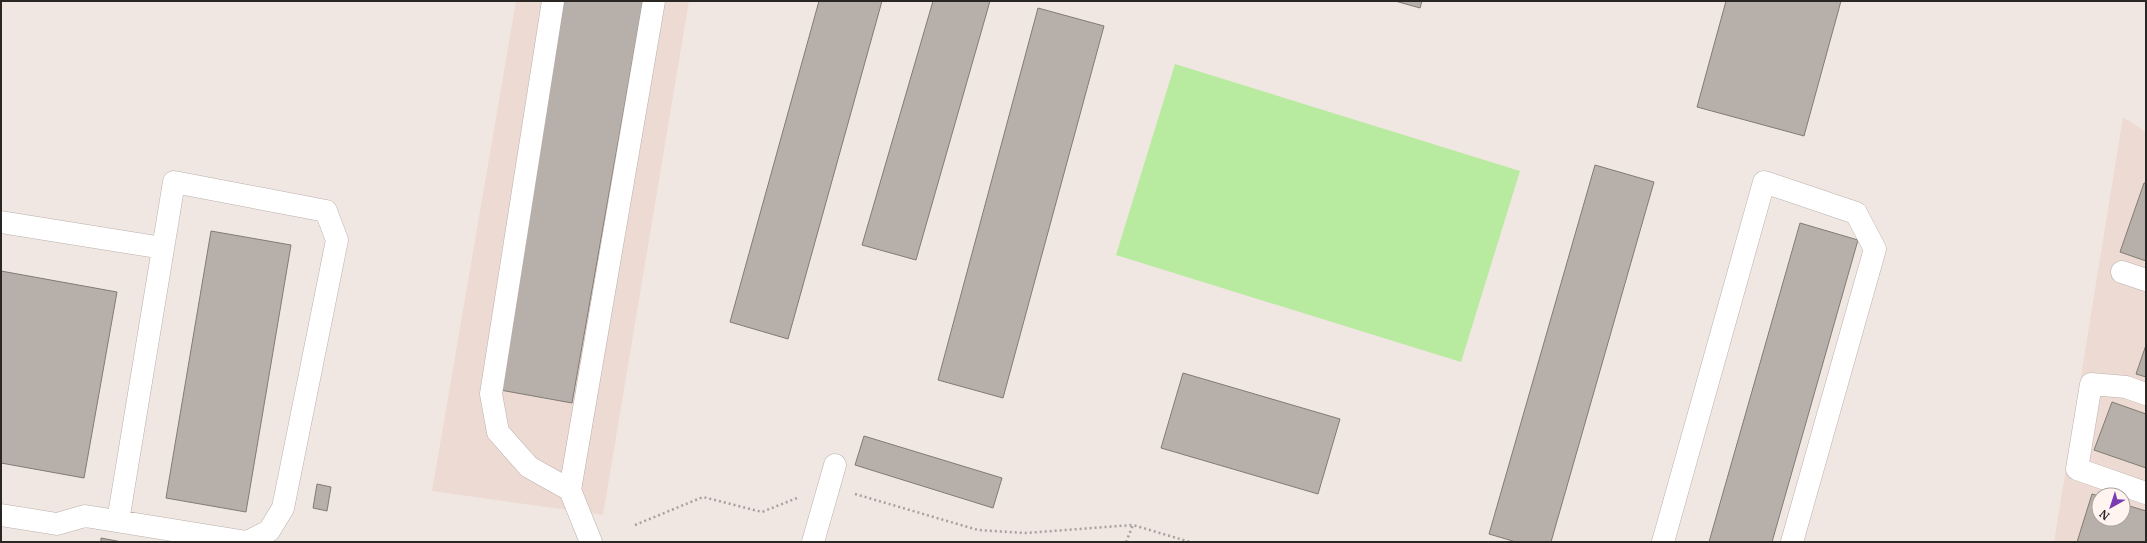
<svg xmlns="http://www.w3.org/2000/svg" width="2147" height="543" font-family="Merriweather,serif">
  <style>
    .built { fill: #eddbd3; fill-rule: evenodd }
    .green { fill: #b8ea9f }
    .building { fill: #b7afa9; stroke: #827b74 }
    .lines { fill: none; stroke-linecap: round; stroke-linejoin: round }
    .minor-casing { stroke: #b9afab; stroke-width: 23 }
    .path { stroke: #a7a09c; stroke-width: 2.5; stroke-dasharray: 2 3; stroke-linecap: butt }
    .minor { stroke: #fff; stroke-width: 22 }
  </style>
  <rect width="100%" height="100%" fill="#f1e7e2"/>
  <path class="built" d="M516 1H689L603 515 432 491Z
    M2123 117 2146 132V542H2054ZM2099 495H2123V519H2099Z"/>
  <path class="green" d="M1175 64 1520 171 1461 362 1116 255Z"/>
  <path class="building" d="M564 1H643L572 403 500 390Z
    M819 1H882L788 339 730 322Z
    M933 1H990L916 260 862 245Z
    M1395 1H1422L1420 8Z
    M1726 1H1841L1804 136 1697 107Z
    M1038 8 1104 26 1003 398 938 380Z
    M1595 165 1654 182 1551 542H1516L1489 534Z
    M2144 183H2146V261L2120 252Z
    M1800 223 1858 240 1772 542H1709Z
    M211 231 291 245 246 512 166 498Z
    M1 271 117 292 84 478 1 463Z
    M2146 345V377L2136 374Z
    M1183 373 1340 419 1318 494 1161 448Z
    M2112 402 2146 414V468L2094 450Z
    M864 436 1002 478 993 508 855 465Z
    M317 484 331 487 327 511 313 508Z
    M2092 494 2099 496V519H2123V504L2146 511V542H2077Z
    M101 538 122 542H101Z"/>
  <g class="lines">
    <defs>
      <path id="minor" d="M553 1 491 394 498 432 529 467 570 490
        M1 222 163 248
        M2122 272 2146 280
        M2146 394 2126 387 2091 384 2077 469 2146 493
        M1 515 57 524 85 516 247 542
        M118 521 174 182 326 211 337 240 283 508 269 531 247 542
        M591 542 570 490 654 1
        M813 542 835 465
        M1663 542 1764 182 1856 213 1875 249 1792 542"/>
    </defs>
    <use href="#minor" class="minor-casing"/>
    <path class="path" d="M855 494 978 530 1025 533 1133 525
      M635 525 703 497 762 512 797 498
      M1126 542 1133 525 1190 542"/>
    <use href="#minor" class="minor"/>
  </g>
  <rect width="2147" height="543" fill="none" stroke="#2a2624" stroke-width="4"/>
  <g transform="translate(2111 507) rotate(219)"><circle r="19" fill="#fff4f0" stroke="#aaa29e"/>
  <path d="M0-3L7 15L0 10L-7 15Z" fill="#793cb2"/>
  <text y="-6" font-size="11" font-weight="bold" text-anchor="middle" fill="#2a2624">N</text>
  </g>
</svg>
